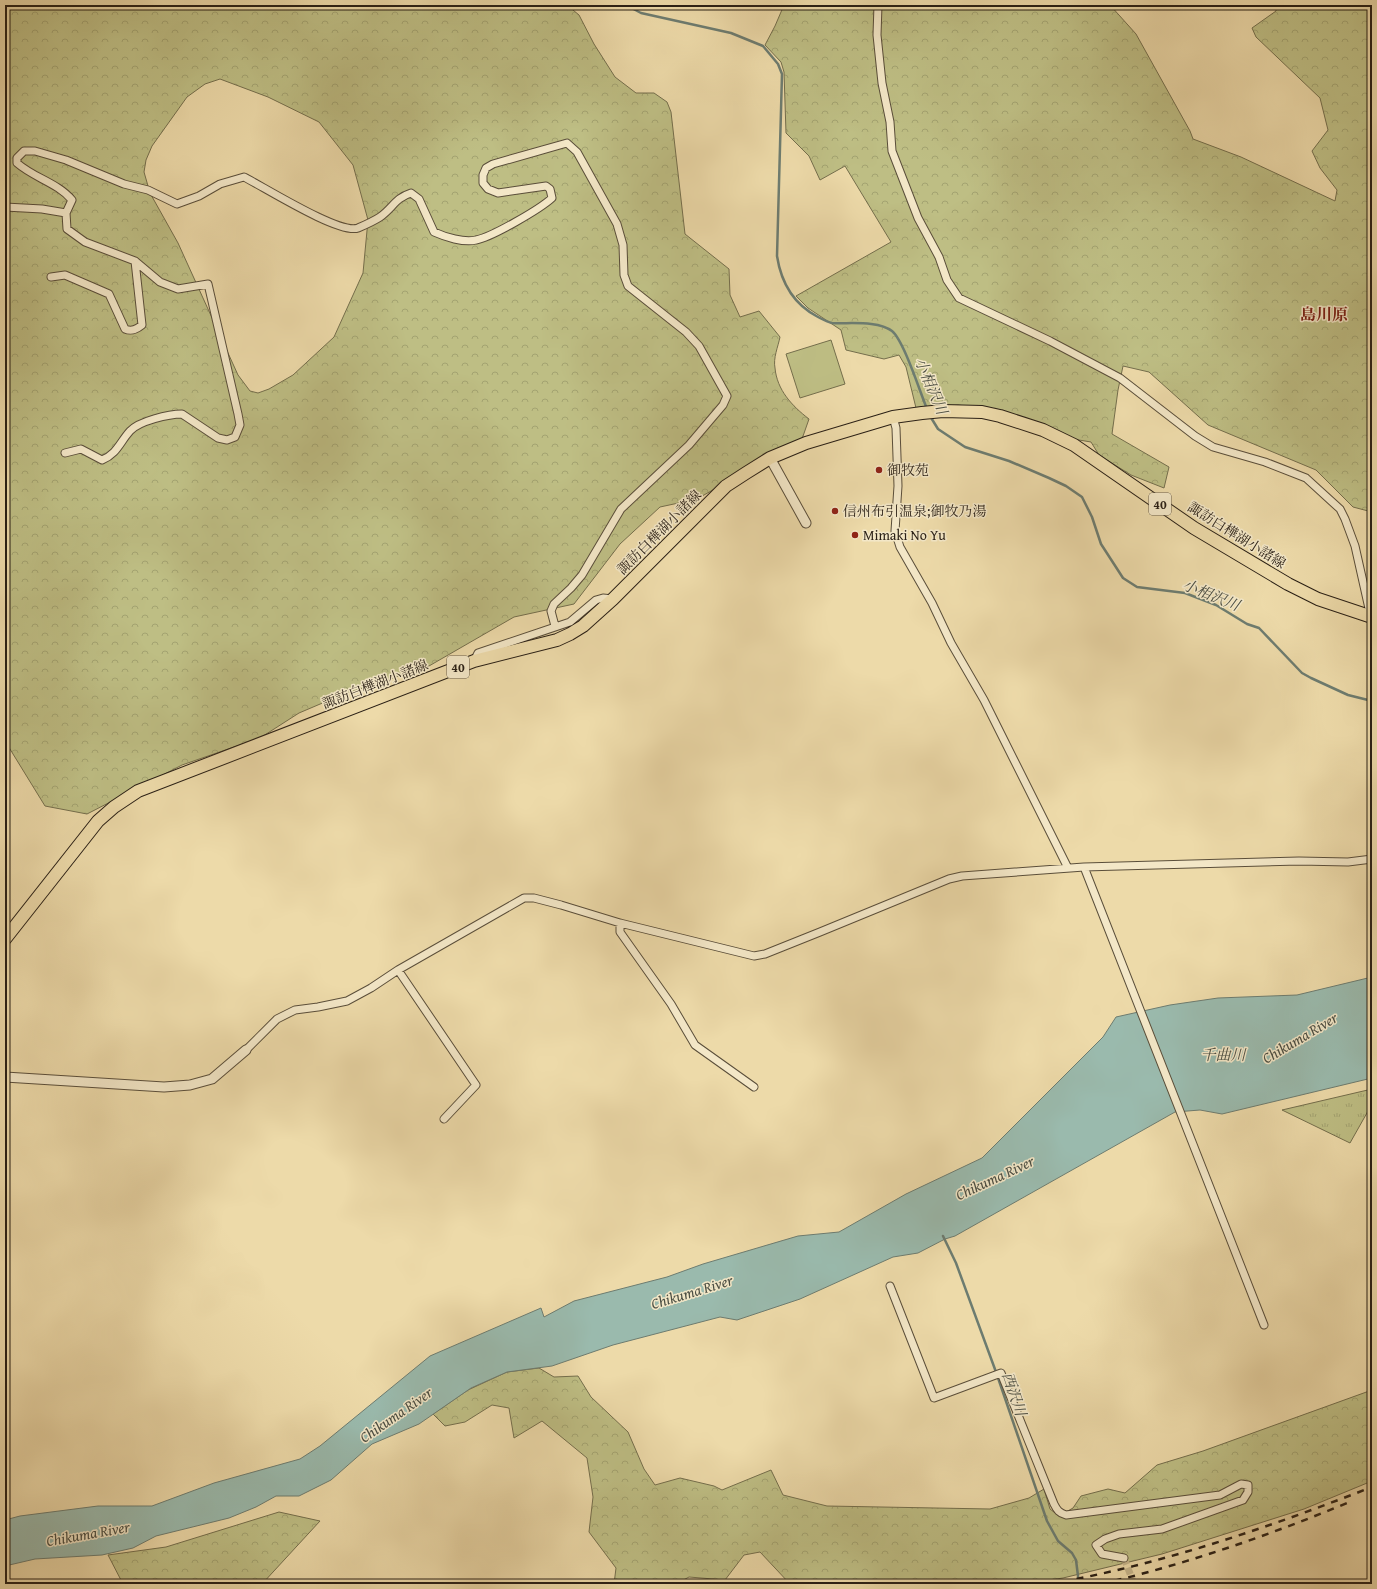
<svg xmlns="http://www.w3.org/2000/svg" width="1377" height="1589" font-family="'Gentium Book Plus','Noto Serif JP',serif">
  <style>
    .grass { fill: url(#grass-tufts); stroke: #746e4c }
    .forest { fill: url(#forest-crowns); stroke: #746e4c; fill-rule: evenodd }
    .pitch { fill: #bebe84; stroke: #746e4c }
    .water { fill: #9abaad; stroke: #6d7c70 }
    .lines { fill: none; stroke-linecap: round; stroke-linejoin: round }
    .stream { stroke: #6d7c70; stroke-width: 2.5 }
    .minor-tunnel { stroke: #c6b58b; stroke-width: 7; stroke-dasharray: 7 3.5; stroke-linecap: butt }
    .minor-casing { stroke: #5a4e3a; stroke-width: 9 }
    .tertiary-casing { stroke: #5a4e3a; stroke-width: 11 }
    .primary-casing { stroke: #291f15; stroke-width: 14 }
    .minor { stroke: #f3e7c7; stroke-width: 7 }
    .tertiary { stroke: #f3e7c7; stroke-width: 9 }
    .primary { stroke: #eddaa9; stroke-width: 12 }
    .rail { stroke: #291f15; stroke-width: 2.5; stroke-dasharray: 7 7; stroke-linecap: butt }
    .poi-dot { fill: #8f2418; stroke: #f3e7c7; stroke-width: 1.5 }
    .labels { text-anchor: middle; stroke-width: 3; stroke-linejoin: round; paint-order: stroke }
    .shield { fill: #f3e7c7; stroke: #665b4a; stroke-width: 1 }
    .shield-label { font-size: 13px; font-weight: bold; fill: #291f15 }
    .poi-label { font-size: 14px; fill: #291f15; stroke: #f3e7c7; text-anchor: start }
    .street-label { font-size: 14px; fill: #291f15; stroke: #f3e7c7 }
    .water-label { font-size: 15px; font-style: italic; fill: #4b4e43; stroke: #f3e7c7 }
    .quarter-label { font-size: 16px; font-weight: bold; fill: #7a1f14; stroke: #f3e7c7 }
  </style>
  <defs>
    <pattern id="grass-tufts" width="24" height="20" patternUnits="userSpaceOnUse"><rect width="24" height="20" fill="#bebe84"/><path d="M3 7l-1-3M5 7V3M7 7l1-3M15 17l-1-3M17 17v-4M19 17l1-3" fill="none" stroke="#a3a371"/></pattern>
    <pattern id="forest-crowns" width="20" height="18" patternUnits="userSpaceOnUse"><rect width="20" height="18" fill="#bebe84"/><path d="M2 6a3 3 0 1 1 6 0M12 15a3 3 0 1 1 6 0" fill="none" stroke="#a3a371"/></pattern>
  </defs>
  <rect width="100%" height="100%" fill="#eddaa9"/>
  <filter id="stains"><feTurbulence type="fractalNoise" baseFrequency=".005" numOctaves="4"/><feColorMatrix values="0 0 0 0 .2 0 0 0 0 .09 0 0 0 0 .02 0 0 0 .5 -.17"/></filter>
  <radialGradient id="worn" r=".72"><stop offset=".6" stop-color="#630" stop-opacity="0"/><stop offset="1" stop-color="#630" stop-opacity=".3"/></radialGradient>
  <path class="grass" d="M1372 1089V1104L1350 1143 1282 1110Z"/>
  <path class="forest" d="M5 5H567L579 15 594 44 615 77 636 93H654L667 102 671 112 685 234 729 269 730 295 740 317 759 311 780 337C778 347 773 358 775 368 777 390 792 406 809 419L802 439 697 499 660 507 620 544 574 604 514 617 429 666 339 696 299 713 260 738 182 765 87 814 45 806 5 741ZM220 79 268 97 319 122 353 165 368 220 363 273 334 337 293 375 269 389 258 393 250 391 238 375 178 243 150 193 144 172 146 160 152 146 187 97 205 84Z
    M784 5H1110L1136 34 1190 131 1193 139 1241 157 1335 201 1337 190 1320 168 1312 151 1328 130 1320 98 1256 37 1252 28 1276 11V5H1372V512L1353 507 1316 470 1208 425 1149 372 1123 366 1118 390 1112 434 1169 467 1164 488 1131 475 1099 455 1091 442 1073 439 980 408 958 405 916 408 906 367 899 355 884 359 846 350 841 330 808 308 796 296 891 242 845 166 820 180 809 156 786 133 784 72 781 62 765 45 775 26Z
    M539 1368 554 1377 578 1376 591 1397 628 1432 644 1469 655 1485 680 1478 714 1486 722 1490 771 1470 783 1495 827 1506 990 1509 1029 1498 1044 1489 1050 1509 1059 1516 1073 1508 1081 1496 1108 1489 1125 1493 1157 1465 1203 1451 1372 1390V1481L1304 1509 1162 1554 1063 1578 1022 1584H790L760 1552 744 1555 725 1580 689 1577 676 1584H614L616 1568 589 1532 593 1497 587 1458 542 1421 514 1438 509 1408 492 1405 465 1422 445 1426 433 1414 468 1390 507 1372Z
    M279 1512 320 1521 262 1584H123L108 1555 166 1547Z"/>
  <path class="pitch" d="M831 340 845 384 800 398 786 354Z"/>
  <path class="water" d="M1372 977V1078L1222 1114 1200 1110 1175 1112 955 1236 945 1239 918 1253 893 1257 800 1299 737 1320 720 1317 613 1345 552 1366 507 1372 471 1388 419 1424 372 1444 331 1480 299 1496H276L256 1507 229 1518 156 1536 133 1548 102 1555 35 1559 5 1566V1520L20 1516 98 1506H152L214 1483 300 1459 320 1446 430 1356 541 1308 544 1317 574 1301 667 1277 703 1264 798 1236 839 1232 906 1194 982 1158 1103 1037 1116 1017 1170 1005 1218 998 1297 995Z"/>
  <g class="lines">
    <path class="stream" d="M626 5 641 13 731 33 763 46 778 64 782 74 777 256C781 282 793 304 818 317 822 319 827 322 832 323 849 324 878 320 892 331 904 341 920 392 927 409
      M930 416 938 429 965 447 1009 461 1049 478 1066 486 1082 497 1092 517 1101 544 1123 578 1137 587 1185 593 1216 605 1247 624 1259 628 1302 673 1311 678 1348 695 1372 701
      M943 1236 956 1263 996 1372 1047 1521 1058 1541 1072 1553 1076 1560 1079 1584"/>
    <path class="minor-tunnel" d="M1124 1558 1134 1584"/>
    <defs>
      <path id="minor" d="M878 5 877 35 882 83 890 122 892 151 918 218 939 257 947 280 959 298 1050 341 1120 378 1195 436 1213 447 1265 462 1306 478 1340 509 1345 519 1355 546 1370 613 1369 617
        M5 207 42 209 66 213
        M51 277 65 275 109 294 125 329C132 332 137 329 142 325L135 261
        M893 417 896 428 898 486 895 531 900 547 932 603 951 643 984 700 1068 868
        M65 453 81 449 102 460C117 454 120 442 130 431 139 421 169 414 182 414L218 438 227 440 235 437 240 425 238 414 208 284 178 289 160 282 135 261 85 242 67 229 66 213 72 200C58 183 34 178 17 163V158L24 151H35L66 160 124 184 148 190 177 204 199 196 220 184 244 177C264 187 340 235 358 228 365 225 374 221 380 217 393 208 395 198 411 193L419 199 434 232C445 237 464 243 476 240 492 237 540 209 552 198L550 189 546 186 498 193 488 189 483 183V175L486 168 493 164 567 143 577 152 617 224 623 245 624 275 628 286 686 332 699 346 727 396 723 405 689 445 621 509 582 575 571 588 554 604 551 611 555 626
        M474 661 478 653 570 622 596 600 603 598 613 599
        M1084 867 1264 1325
        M620 923V932L671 1004 695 1045 754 1087
        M398 970 476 1085 444 1119
        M246 1050 277 1019 295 1010 318 1007 347 1001 371 988 398 970 524 898H534L561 905 620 923 754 956 765 954 820 932 949 879 962 876 1084 867 1299 861 1348 862 1372 859
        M890 1286 934 1398 1001 1373 1054 1504C1057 1510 1059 1513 1066 1515L1220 1495 1241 1484 1248 1485V1492L1243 1500 1162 1529 1119 1534 1105 1539 1096 1545 1102 1554 1124 1558"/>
      <path id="tertiary" d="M770 458 806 523
        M5 1077 164 1087 190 1085 212 1079 246 1050"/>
      <path id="primary" d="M5 939 98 821 114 807 138 791 474 661 557 640 570 634 583 626 613 599 726 486 746 473 770 458 806 443 893 417 922 413 943 411 982 412 1000 416 1043 430 1074 445 1194 528 1288 584 1318 599 1372 617"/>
    </defs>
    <use href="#minor" class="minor-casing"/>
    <use href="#tertiary" class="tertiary-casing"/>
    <use href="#primary" class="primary-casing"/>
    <use href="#minor" class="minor"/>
    <use href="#tertiary" class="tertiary"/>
    <use href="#primary" class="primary"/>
    <path class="rail" d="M1049 1584C1160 1565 1267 1528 1372 1487
      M1101 1584C1187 1564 1270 1535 1352 1501"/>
  </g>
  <g class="poi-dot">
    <circle cx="879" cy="470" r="4"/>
    <circle cx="835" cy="511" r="4"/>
    <circle cx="855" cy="535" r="4"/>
  </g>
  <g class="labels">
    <g class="shield">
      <rect x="1149" y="493" width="22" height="22" rx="3"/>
      <rect x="447" y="656" width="22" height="22" rx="3"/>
    </g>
    <g class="shield-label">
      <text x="1160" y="509">40</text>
      <text x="458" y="672">40</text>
    </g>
    <g class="poi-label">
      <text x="887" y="475">御牧苑</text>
      <text x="843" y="516">信州布引温泉;御牧乃湯</text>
      <text x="863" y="540">Mimaki No Yu</text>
    </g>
    <g class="street-label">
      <text transform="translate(659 532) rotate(-45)" y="5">諏訪白樺湖小諸線</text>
      <text transform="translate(1237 535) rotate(32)" y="5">諏訪白樺湖小諸線</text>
      <text transform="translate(375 684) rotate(-21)" y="5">諏訪白樺湖小諸線</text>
    </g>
    <g class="water-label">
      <text transform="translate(931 386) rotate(67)" y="5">小相沢川</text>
      <text transform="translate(1211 595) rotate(22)" y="5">小相沢川</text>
      <text transform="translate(1300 1038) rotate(-31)" y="5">Chikuma River</text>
      <text x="1223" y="1060">千曲川</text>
      <text transform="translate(995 1178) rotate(-25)" y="5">Chikuma River</text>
      <text transform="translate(692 1292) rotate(-17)" y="5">Chikuma River</text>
      <text transform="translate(1014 1394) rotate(71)" y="5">西沢川</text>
      <text transform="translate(396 1415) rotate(-35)" y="5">Chikuma River</text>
      <text transform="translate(88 1534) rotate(-10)" y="5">Chikuma River</text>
    </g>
    <g class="quarter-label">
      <text x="1324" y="320">島川原</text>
    </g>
  </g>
  <rect width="1377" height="1589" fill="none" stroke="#eddaa9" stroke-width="20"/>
  <rect x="6" y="6" width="1365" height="1577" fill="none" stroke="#291f15" stroke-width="2"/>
  <rect x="10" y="10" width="1357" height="1569" fill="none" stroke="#291f15"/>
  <rect width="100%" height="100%" filter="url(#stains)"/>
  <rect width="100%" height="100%" fill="url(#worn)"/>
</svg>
